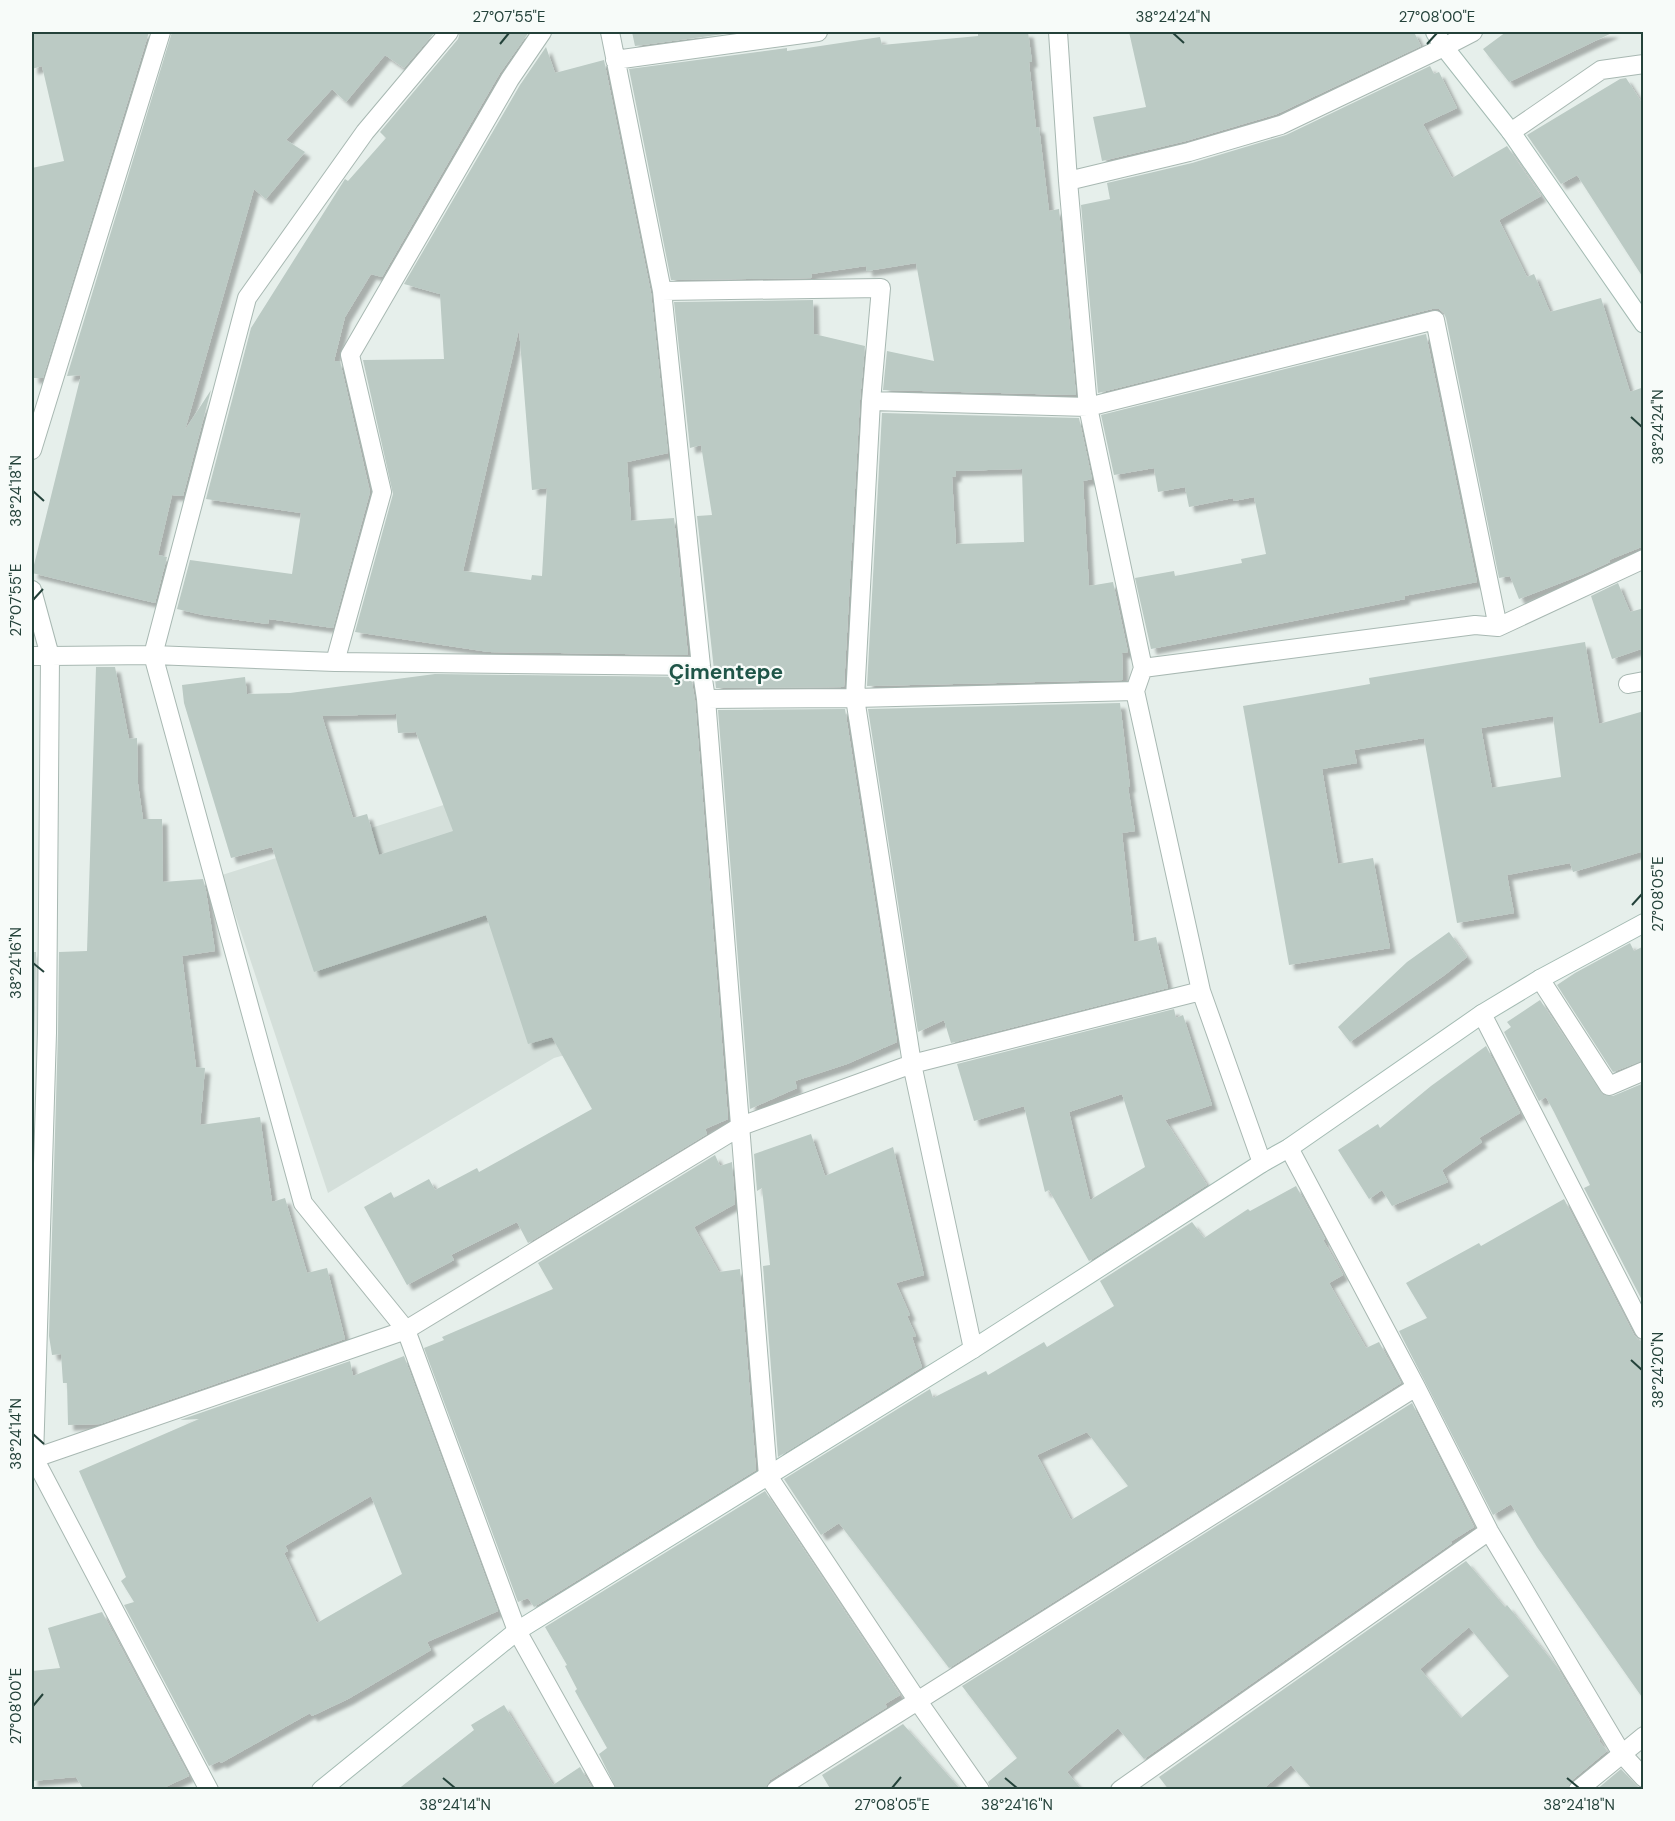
<svg xmlns="http://www.w3.org/2000/svg" width="1675" height="1821" font-family="'DM Sans',sans-serif">
  <style>
    .built { fill: #d4dfda }
    .building { fill: #bbcac4; fill-rule: evenodd; filter: url(#shadow) }
    .lines { fill: none; stroke-linecap: round; stroke-linejoin: round }
    .street-casing { stroke: #a8b8b2; stroke-width: 20 }
    .secondary-casing { stroke: #a4bbb3; stroke-width: 20 }
    .street { stroke: #fff; stroke-width: 18 }
    .secondary { stroke: #fff; stroke-width: 18 }
    .ticks { fill: none; stroke: #24423a; stroke-width: 2 }
    .labels { text-anchor: middle; stroke-width: 4.5; stroke-linejoin: round; paint-order: stroke }
    .district-label { font-size: 21px; font-weight: bold; fill: #1f5548; stroke: #f7fbf9 }
    .neatline { fill: none; stroke: #24423a; stroke-width: 2 }
    .ticks-label { font-size: 15px; text-anchor: middle; fill: #24423a }
  </style>
  <defs>
    <filter id="shadow"><feDropShadow dx="5.5" dy="5.5" stdDeviation="1.5" flood-color="#0004"/></filter>
  </defs>
  <rect width="100%" height="100%" fill="#e6efeb"/>
  <path class="built" d="M567 766 601 1045 554 1058 328 1193 222 875Z"/>
  <path class="building" d="M32 32H149L43 378H33L32 308 34 265H32V168L64 161 42 66 32 69Z
    M172 32H435L404 68 385 55 346 102 332 89 286 140 305 152 266 199 254 189 185 430 211 390 183 496 172 495 158 555 167 557 155 603 32 573 81 375 67 376Z
    M460 32H529L500 73 382 277 371 274 345 317 334 361H340L370 492 333 628 269 619 268 624 203 615 177 609 190 560 292 574 301 513 206 499 251 328 345 179 348 181 386 138 380 132 458 39Z
    M632 32H739L635 46Z
    M978 32H1028L1032 62H1029L1036 128 1039 127 1049 211 1059 209 1076 395 883 390 887 351 934 361 916 263 867 271 866 266 811 274 812 278 671 280 629 69 787 48V51L880 37 882 45 978 36Z
    M1129 32H1414L1421 46 1277 114 1186 141 1102 161 1093 117 1146 107Z
    M1506 32H1614L1509 82 1483 49Z
    M546 47 555 73 604 60 651 293 668 453 627 462 631 521 674 518 688 655 489 652 355 632 393 494 363 360 444 359 440 294 404 284 520 85ZM519 329 532 490 547 488 542 576 532 575 531 580 463 571Z
    M1430 66 1434 74 1439 72 1457 108 1423 124 1452 178 1507 146 1541 196 1499 220 1527 277 1534 274 1550 312 1601 298 1630 392 1644 387V546L1609 560 1610 562 1584 574 1519 599 1510 576 1499 578 1446 318 1444 313 1439 309H1432L1098 393 1081 205 1110 199 1107 183 1192 163 1286 135Z
    M1626 78 1644 106V279L1577 175 1561 184 1527 135 1620 79Z
    M813 300 814 334 865 346 860 400 844 687 716 688 697 516 712 515 701 445 690 448 674 302Z
    M1426 334 1477 582 1404 596 1405 599 1151 649 1135 578 1174 571 1175 576 1242 563 1241 559 1266 554 1254 497 1234 501 1233 498 1189 507 1185 487 1158 492 1154 468 1114 475 1101 415Z
    M882 413 1079 418 1092 479 1083 481 1089 586 1113 582 1128 652 1122 653 1123 680 867 686ZM1022 469 1024 542 956 544 952 477 956 476V471Z
    M1618 583 1630 612 1644 608V648L1612 659 1591 596Z
    M1585 642 1599 724 1644 711V851L1573 872 1570 863 1507 875 1514 913 1457 923 1424 738 1354 750 1357 763 1322 769 1338 864 1373 858 1390 948 1289 965 1243 706 1370 684 1369 678ZM1553 716 1561 777 1492 788 1481 728Z
    M96 667H115L129 739 137 738 138 784 143 819H162L163 882 203 879 206 891 215 951 182 956 196 1067 205 1068 200 1125 260 1117 272 1202 285 1198 307 1273 327 1268 345 1339 100 1424 68 1425 67 1383H63L61 1354 52 1355 49 1336 58 1033 59 952 87 951Z
    M435 674 691 677 695 700 728 1119 705 1129 707 1134 528 1243 517 1222 451 1255 454 1260 407 1285 364 1207 391 1192 394 1198 429 1179 435 1190 477 1168 479 1172 592 1109 552 1037 528 1044 486 915 314 972 272 847 231 858 184 703 182 685 245 677 247 694 290 693ZM396 714 398 733 416 732 453 831 379 855 367 814 353 818 322 716Z
    M1120 703 1130 787H1128L1135 831 1122 833 1134 942 1156 937 1168 988 951 1043 944 1020 918 1032 868 709Z
    M845 709 897 1042 847 1064 795 1081 797 1088 750 1109 718 710Z
    M1449 932 1467 957 1446 974 1350 1042 1338 1027 1407 962Z
    M1630 943 1634 951 1644 946V1060L1613 1072 1557 985 1575 973Z
    M32 952H36L32 1172Z
    M1540 1000 1603 1095 1613 1096 1644 1083V1304L1584 1188 1590 1185 1554 1112 1546 1097 1539 1101 1504 1032 1511 1027 1507 1022Z
    M1174 1009 1176 1018 1183 1015 1212 1105 1165 1120 1207 1185 1089 1261 1049 1190 1045 1192 1024 1106 974 1121 957 1064ZM1122 1094 1145 1167 1090 1200 1069 1112Z
    M1486 1046 1520 1113 1479 1138 1482 1142 1442 1170 1448 1182 1392 1206 1382 1190 1369 1199 1338 1150 1378 1124 1380 1128 1431 1086Z
    M811 1134 825 1176 893 1147 924 1275 896 1283 910 1315 907 1316 916 1336 912 1337 922 1367 778 1457 763 1266 770 1265 762 1188 757 1191 754 1154Z
    M715 1155 720 1166 732 1162 735 1204 694 1227 719 1272 740 1269 756 1470 534 1607 528 1598 518 1602 424 1348 444 1340 442 1337 553 1289 538 1263Z
    M1296 1186 1325 1239 1323 1240 1343 1275 1329 1283 1366 1348 1379 1342 1401 1383 949 1668 839 1523 821 1535 784 1479 930 1389 933 1398 986 1371 988 1375 1044 1342 1047 1347 1114 1306 1100 1281 1192 1222 1204 1238 1248 1209 1250 1211ZM1087 1432 1128 1486 1071 1520 1037 1455Z
    M1564 1199 1634 1335 1638 1340 1644 1341V1700L1537 1547 1511 1504 1493 1515 1399 1331 1427 1318 1406 1283 1479 1243 1481 1246Z
    M404 1356 498 1611 427 1642 431 1650 348 1699 312 1716 310 1713 221 1763 220 1761 209 1766 124 1605 134 1602 121 1581 126 1577 79 1471 199 1419 180 1420 350 1361 353 1376ZM371 1496 402 1574 317 1623 284 1553 288 1551 285 1546Z
    M1412 1403 1474 1527 1450 1542 1452 1543 1144 1759 1118 1728 1067 1772 1082 1790H991L988 1782 1017 1758 962 1686Z
    M765 1491 900 1695 885 1704 887 1707 770 1780 764 1790H617L599 1754 607 1748 575 1691 577 1689 565 1666 567 1665 545 1627Z
    M1466 1561 1505 1607 1507 1605 1557 1667 1600 1740 1599 1741 1607 1751 1571 1781 1567 1790H1313L1291 1765 1262 1790H1169L1159 1777ZM1469 1627 1509 1676 1461 1718 1420 1669Z
    M102 1612 189 1776 159 1790H84L76 1777 32 1781V1671L60 1668 48 1628Z
    M504 1705 553 1785 580 1767 593 1790H397L474 1730 471 1725Z
    M903 1724 961 1790H831L822 1775Z
    M1621 1769 1641 1790H1596Z"/>
  <g class="lines">
    <defs>
      <path id="street" d="M449 32 365 132 247 298 153 655 335 662 701 666
        M610 32 662 291 701 666 706 699 768 1476 917 1700 980 1790
        M1058 32 1068 181 1088 407 1143 668 1135 691 1201 991 1262 1163
        M615 60 818 32
        M1511 132 1601 70 1644 64
        M1068 181 1189 152 1281 125 1444 47 1473 32
        M662 291 881 288 871 401 855 698 912 1064 973 1349
        M871 401 1088 407 1435 320 1498 627
        M32 450 161 32
        M32 590 50 656 153 655 303 1203 406 1330 517 1631 606 1790
        M32 656H50L47 1033 34 1458 209 1790
        M335 662 382 492 350 355 510 79 542 32
        M1143 668 1475 625 1498 627 1644 559
        M1628 684 1644 681
        M706 699 855 698 1135 691
        M1540 979 1609 1086 1644 1071
        M1482 1014 1644 1330
        M1289 1148 1416 1387 1489 1531 1622 1754 1644 1778
        M32 1459 406 1330 741 1126 912 1064 1201 991
        M776 1790 1416 1387
        M1120 1790 1489 1531
        M1578 1790 1644 1736"/>
      <path id="secondary" d="M1435 32 1444 47 1511 132 1644 324
        M321 1790 517 1631 973 1349 1262 1163 1289 1148 1482 1014 1540 979 1644 923"/>
    </defs>
    <use href="#street" class="street-casing"/>
    <use href="#secondary" class="secondary-casing"/>
    <use href="#street" class="street"/>
    <use href="#secondary" class="secondary"/>
  </g>
  <path class="ticks" d="M1173 33 1184 43M500 44 509 33M1427 44 1437 33M1631 417 1642 427M33 491 44 501M33 600 43 589M1632 905 1642 894M33 963 44 972M1631 1360 1642 1370M33 1434 44 1444M33 1706 43 1694M443 1778 455 1788M1005 1778 1017 1788M1567 1778 1579 1788M892 1788 901 1777"/>
  <g class="labels">
    <g class="district-label">
      <text x="726" y="679">Çimentepe</text>
    </g>
  </g>
  <rect width="1675" height="1821" fill="none" stroke="#f7fbf9" stroke-width="66"/>
  <rect x="33" y="33" width="1609" height="1755" class="neatline"/>
  <g class="ticks-label">
    <text x="509" y="22">27°07'55"E</text>
    <text x="1173" y="22">38°24'24"N</text>
    <text x="1437" y="22">27°08'00"E</text>
    <text transform="translate(1658 427) rotate(-90)" y="5">38°24'24"N</text>
    <text transform="translate(16 491) rotate(-90)" y="5">38°24'18"N</text>
    <text transform="translate(16 600) rotate(-90)" y="5">27°07'55"E</text>
    <text transform="translate(1658 894) rotate(-90)" y="5">27°08'05"E</text>
    <text transform="translate(16 963) rotate(-90)" y="5">38°24'16"N</text>
    <text transform="translate(1658 1370) rotate(-90)" y="5">38°24'20"N</text>
    <text transform="translate(16 1434) rotate(-90)" y="5">38°24'14"N</text>
    <text transform="translate(16 1706) rotate(-90)" y="5">27°08'00"E</text>
    <text x="455" y="1810">38°24'14"N</text>
    <text x="892" y="1810">27°08'05"E</text>
    <text x="1017" y="1810">38°24'16"N</text>
    <text x="1579" y="1810">38°24'18"N</text>
  </g>
</svg>
